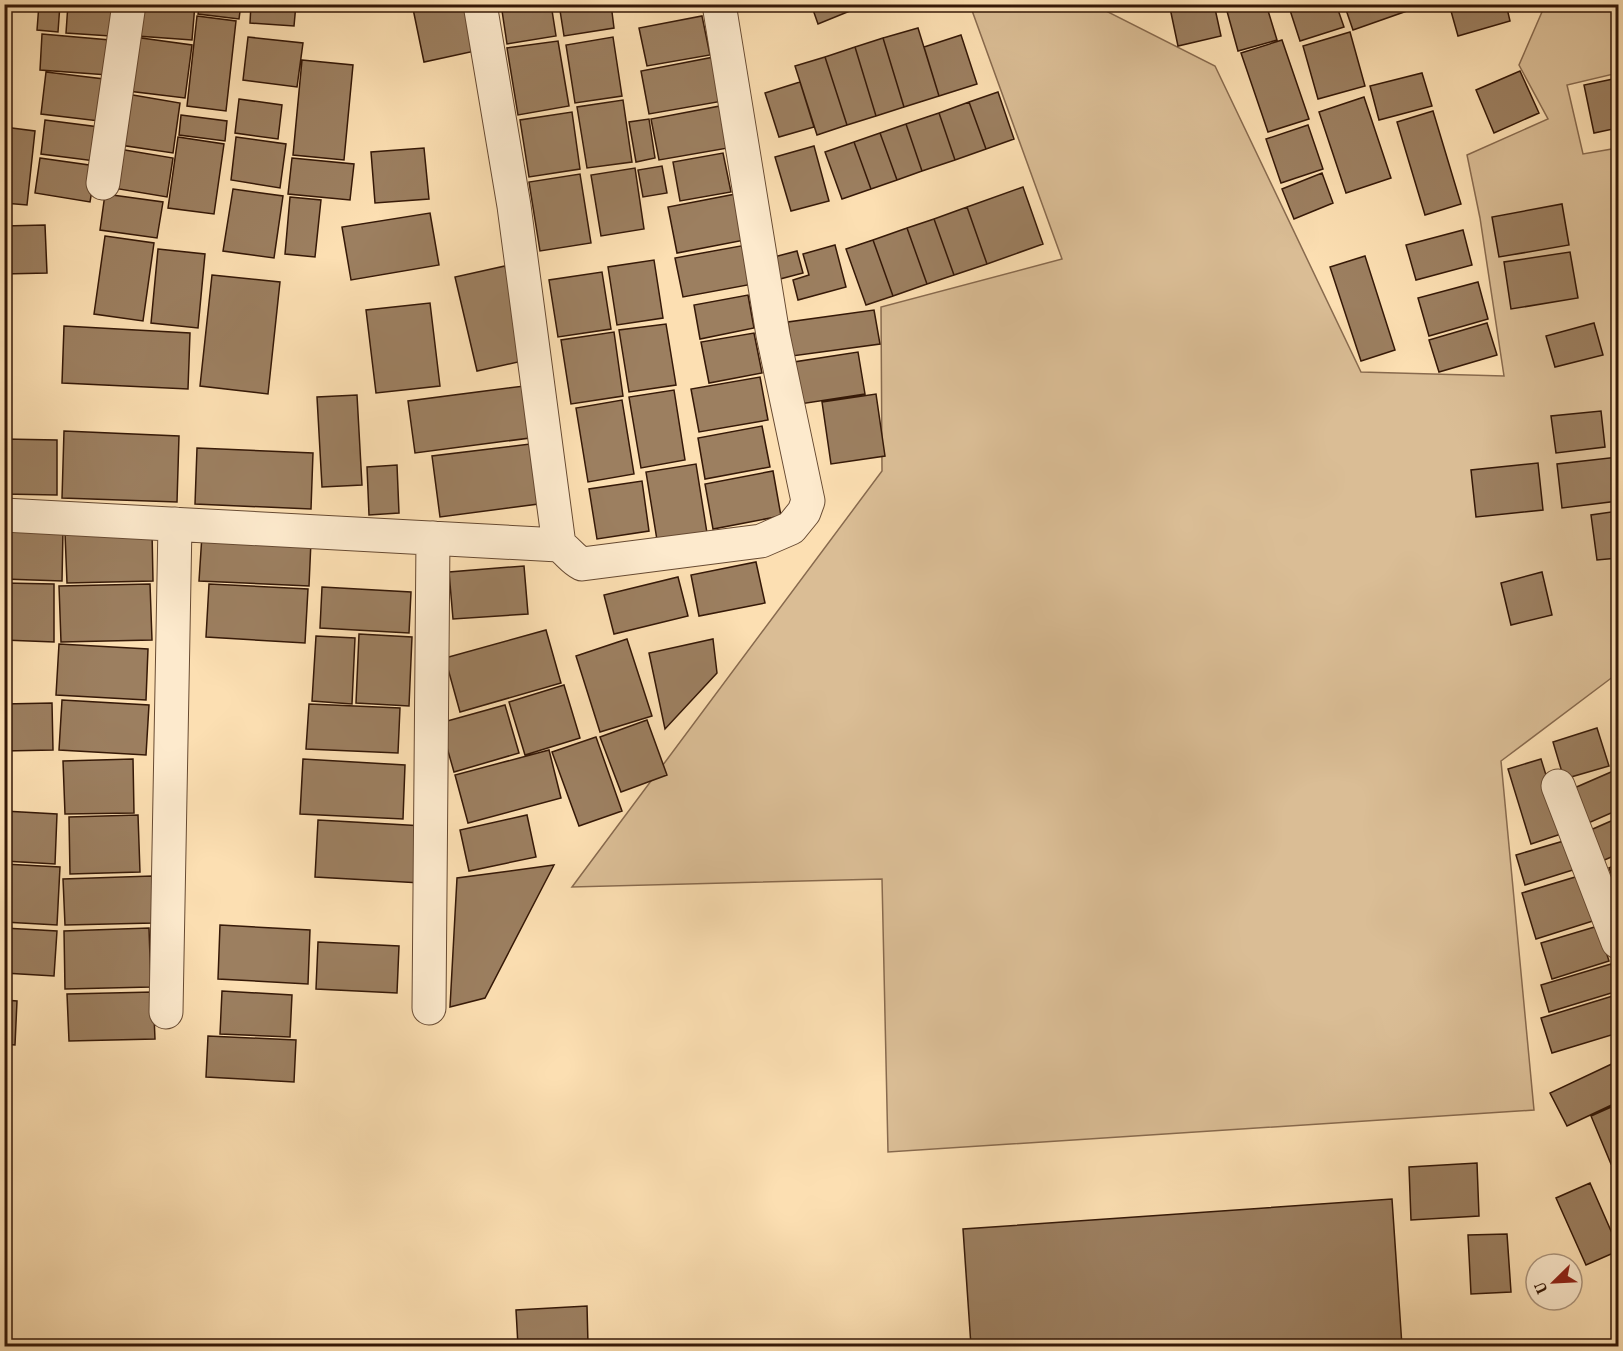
<svg xmlns="http://www.w3.org/2000/svg" width="1623" height="1351" font-family="Vollkorn,serif">
  <style>
    .green { fill: #dabd95; stroke: #886a4e; stroke-width: 1.5 }
    .building { fill: #9c7f60; stroke: #351807; stroke-width: 1.5 }
    .lines { fill: none; stroke-linecap: round; stroke-linejoin: round }
    .minor-casing { stroke: #674a32; stroke-width: 35 }
    .minor { stroke: #fdeacd; stroke-width: 33 }
  </style>
  <rect width="100%" height="100%" fill="#fcdfb2"/>
  <filter id="stains"><feTurbulence type="fractalNoise" baseFrequency=".00333" numOctaves="4"/><feColorMatrix values="0 0 0 0 .2 0 0 0 0 .09 0 0 0 0 .02 0 0 0 .5 -.17"/></filter>
  <radialGradient id="worn" r=".72"><stop offset=".6" stop-color="#630" stop-opacity="0"/><stop offset="1" stop-color="#630" stop-opacity=".3"/></radialGradient>
  <path class="green" d="M970 5H1098L1100 8 1215 66 1361 372 1504 376 1480 218 1467 155 1548 119 1519 65 1545 5H1618V73L1567 85 1583 154 1618 148V673L1501 761 1534 1110 888 1152 882 879 572 887 882 471 881 307 1062 259Z"/>
  <path class="building" d="M39 4H60L58 32 37 30Z
    M68 4H112L110 36 66 33Z
    M139 4H195L192 40 137 36Z
    M200 4H241L239 19 198 14Z
    M251 4H296L294 26 250 23Z
    M412 4H465L475 51 424 62Z
    M501 4H551L556 36 507 44Z
    M559 4H611L614 28 564 36Z
    M811 4H867L818 24Z
    M1187 4H1214L1221 36 1178 46 1170 8Z
    M1225 4H1266L1277 40 1238 51Z
    M1288 4H1336L1344 27 1300 41Z
    M1344 4H1404L1407 11 1353 30Z
    M1449 4H1506L1510 21 1458 36Z
    M197 16 236 21 226 111 187 106Z
    M702 16 710 55 647 66 639 28Z
    M918 28 939 96 904 107 883 38Z
    M1350 32 1365 86 1318 99 1303 46Z
    M42 34 110 40 108 75 40 70Z
    M961 35 977 84 939 96 924 47Z
    M134 37 192 45 185 98 128 91Z
    M248 37 303 43 297 87 243 80Z
    M613 37 622 96 575 103 566 45Z
    M883 38 904 107 876 116 855 47Z
    M1282 40 1309 119 1268 132 1241 53Z
    M558 41 569 106 518 115 507 48Z
    M855 47 876 116 847 125 825 57Z
    M714 57 723 101 649 114 641 71Z
    M825 57 847 125 817 135 795 66Z
    M302 60 353 65 344 160 293 155Z
    M1520 71 1539 113 1494 133 1476 90Z
    M46 72 104 79 99 121 41 114Z
    M1422 73 1432 106 1379 120 1370 86Z
    M1618 78V128L1594 133 1584 85Z
    M800 82 814 127 779 137 765 93Z
    M998 92 1014 139 986 149 969 102Z
    M127 94 180 103 173 153 120 145Z
    M1364 97 1391 178 1346 193 1319 112Z
    M239 99 282 105 278 139 235 133Z
    M623 100 632 162 587 168 577 107Z
    M969 102 986 149 955 160 939 113Z
    M720 106 728 148 659 160 651 119Z
    M1433 111 1461 204 1425 215 1397 122Z
    M572 112 580 169 529 177 520 120Z
    M939 113 955 160 922 171 906 124Z
    M181 115 227 121 225 141 179 135Z
    M649 119 655 158 636 162 629 122Z
    M45 120 99 127 95 161 41 154Z
    M906 124 922 171 897 180 880 133Z
    M1308 125 1323 169 1281 183 1266 139Z
    M4 127 35 131 27 205 4 203Z
    M880 133 897 180 871 189 854 142Z
    M178 137 224 144 214 214 168 208Z
    M236 137 286 144 280 188 231 180Z
    M854 142 871 189 842 199 825 152Z
    M814 146 829 201 791 211 775 157Z
    M424 148 429 199 375 203 371 152Z
    M119 149 173 158 167 197 113 188Z
    M723 153 731 192 680 201 673 162Z
    M40 158 96 166 90 202 35 193Z
    M292 158 354 164 350 200 288 194Z
    M662 166 667 193 643 197 638 170Z
    M635 168 644 229 601 236 591 175Z
    M1322 173 1333 203 1294 219 1282 189Z
    M580 174 591 243 540 251 529 182Z
    M1023 187 1043 244 987 264 967 207Z
    M233 189 283 196 274 258 223 251Z
    M741 193 750 239 677 253 668 207Z
    M105 194 163 202 157 238 100 230Z
    M290 197 321 200 315 257 285 254Z
    M1562 204 1569 245 1499 257 1492 217Z
    M967 207 987 264 954 275 934 219Z
    M430 213 439 265 351 280 342 227Z
    M934 219 954 275 927 284 907 228Z
    M45 225 47 273 4 274V226Z
    M907 228 927 284 893 296 873 240Z
    M1463 230 1472 265 1416 280 1406 245Z
    M105 236 154 243 143 321 94 314Z
    M873 240 893 296 866 305 846 249Z
    M746 245 753 284 683 297 675 258Z
    M835 245 846 287 798 300 793 280 809 275 803 254Z
    M158 249 205 254 198 328 151 323Z
    M797 251 803 273 780 279 774 257Z
    M1570 252 1578 298 1511 309 1504 262Z
    M1365 256 1395 350 1361 361 1330 267Z
    M654 260 663 318 617 325 608 267Z
    M505 266 527 360 477 371 455 277Z
    M602 272 611 329 558 337 549 280Z
    M212 275 280 282 268 394 200 386Z
    M1478 282 1488 319 1429 336 1418 298Z
    M748 295 754 328 700 339 694 305Z
    M430 303 440 386 376 393 366 310Z
    M874 310 880 344 792 356 788 322Z
    M1487 323 1497 355 1439 372 1429 340Z
    M1594 323 1603 355 1555 367 1546 336Z
    M666 324 676 385 629 392 619 330Z
    M64 326 190 333 188 389 62 383Z
    M614 332 623 396 571 404 561 340Z
    M754 333 762 373 709 383 701 342Z
    M858 352 865 394 800 404 794 362Z
    M760 377 768 420 699 432 691 389Z
    M524 386 530 438 415 453 408 401Z
    M674 390 685 460 641 468 629 397Z
    M876 394 885 456 831 464 822 402Z
    M357 395 362 485 322 487 317 397Z
    M622 400 634 474 588 482 576 408Z
    M1601 411 1605 447 1556 453 1551 416Z
    M762 426 770 467 705 479 698 438Z
    M64 431 179 436 177 502 62 498Z
    M4 439 57 440V495L4 494Z
    M538 443 546 503 440 517 432 456Z
    M197 448 313 453 311 509 195 504Z
    M1618 457V501L1562 508 1557 464Z
    M1538 463 1543 510 1476 517 1471 470Z
    M696 464 707 533 657 540 646 472Z
    M397 465 399 513 369 515 367 467Z
    M773 471 781 516 713 529 705 484Z
    M642 481 649 531 597 539 589 489Z
    M1618 511V558L1597 560 1591 515Z
    M4 528 63 530 62 581 4 579Z
    M152 531 153 581 67 583 65 533Z
    M202 535 311 541 309 586 199 581Z
    M756 562 765 603 699 616 691 575Z
    M524 566 528 614 453 619 449 572Z
    M1542 572 1552 615 1511 625 1501 583Z
    M678 577 688 616 614 634 604 595Z
    M4 583 54 584V642L4 640Z
    M150 584 152 640 61 642 59 586Z
    M209 584 308 589 305 643 206 637Z
    M322 587 411 592 409 633 320 628Z
    M546 630 561 683 460 712 445 658Z
    M359 634 412 637 409 706 356 703Z
    M316 636 355 638 352 704 312 701Z
    M627 639 652 716 600 732 576 656Z
    M713 639 717 673 665 729 649 653Z
    M59 644 148 649 146 700 56 695Z
    M564 685 580 738 525 755 509 702Z
    M62 700 149 705 146 755 59 750Z
    M52 703 53 750 4 751V704Z
    M309 704 400 708 398 753 306 749Z
    M505 705 519 753 454 772 440 723Z
    M647 720 667 775 621 792 600 737Z
    M1597 728 1609 766 1564 779 1553 742Z
    M596 737 622 811 579 826 552 752Z
    M549 750 561 798 468 823 455 775Z
    M133 759 134 813 65 814 63 761Z
    M303 759 405 765 403 819 300 814Z
    M1541 759 1564 833 1531 844 1508 769Z
    M1618 769V810L1586 824 1572 789Z
    M4 811 57 814 55 864 4 861Z
    M138 815 140 872 70 874 69 817Z
    M527 815 536 857 469 871 460 830Z
    M1618 818V854L1600 862 1586 832Z
    M318 820 424 826 421 883 315 877Z
    M1567 840 1576 869 1525 885 1516 855Z
    M4 864 60 867 57 925 4 922Z
    M1618 864V891L1609 868Z
    M554 865 485 998 450 1007 457 878Z
    M1582 875 1596 920 1536 939 1522 893Z
    M152 876 154 923 65 925 63 879Z
    M220 925 310 930 308 984 218 979Z
    M1598 926 1609 961 1552 979 1541 943Z
    M4 928 57 931 54 976 4 973Z
    M149 928 151 987 65 989 64 931Z
    M318 942 399 946 397 993 316 989Z
    M1611 964 1618 991 1549 1012 1541 985Z
    M222 991 292 995 290 1037 220 1034Z
    M153 992 155 1039 69 1041 67 994Z
    M1616 995 1618 1003V1033L1552 1053 1541 1018Z
    M4 1000 17 1001 15 1045 4 1044Z
    M208 1036 296 1040 294 1082 206 1077Z
    M1618 1061V1102L1567 1126 1550 1093Z
    M1618 1104V1161L1611 1164 1591 1116Z
    M1477 1163 1479 1216 1411 1220 1409 1167Z
    M1590 1183 1618 1247V1251L1586 1265 1556 1198Z
    M1392 1199 1402 1346H971L963 1229Z
    M1507 1234 1511 1292 1471 1294 1468 1235Z
    M587 1306 588 1344 634 1342V1346H518L516 1310Z"/>
  <g class="lines">
    <defs>
      <path id="minor" d="M480 4 514 206 559 545
        M103 183 129 4
        M4 515 559 545C568 551 572 559 582 564L761 541 791 528 804 512 808 501 773 335 719 4
        M1558 786 1618 942
        M429 1008 433 538
        M166 1012 175 524"/>
    </defs>
    <use href="#minor" class="minor-casing"/>
    <use href="#minor" class="minor"/>
  </g>
  <rect width="1623" height="1351" fill="none" stroke="#fcdfb2" stroke-width="24"/>
  <rect x="6" y="6" width="1611" height="1339" fill="none" stroke="#351807" stroke-width="3"/>
  <rect x="12" y="12" width="1599" height="1327" fill="none" stroke="#351807" stroke-width="1.5"/>
  <g transform="translate(1554 1282) rotate(246)"><circle r="28" fill="#fdeacd" stroke="#ad967e" stroke-width="1.5"/>
  <path d="M0-4.5L10 22L0 15L-10 22Z" fill="#8f2418"/>
  <text y="-9" font-size="16" font-weight="bold" text-anchor="middle" fill="#351807">U</text>
  </g>
  <rect width="100%" height="100%" filter="url(#stains)"/>
  <rect width="100%" height="100%" fill="url(#worn)"/>
</svg>
